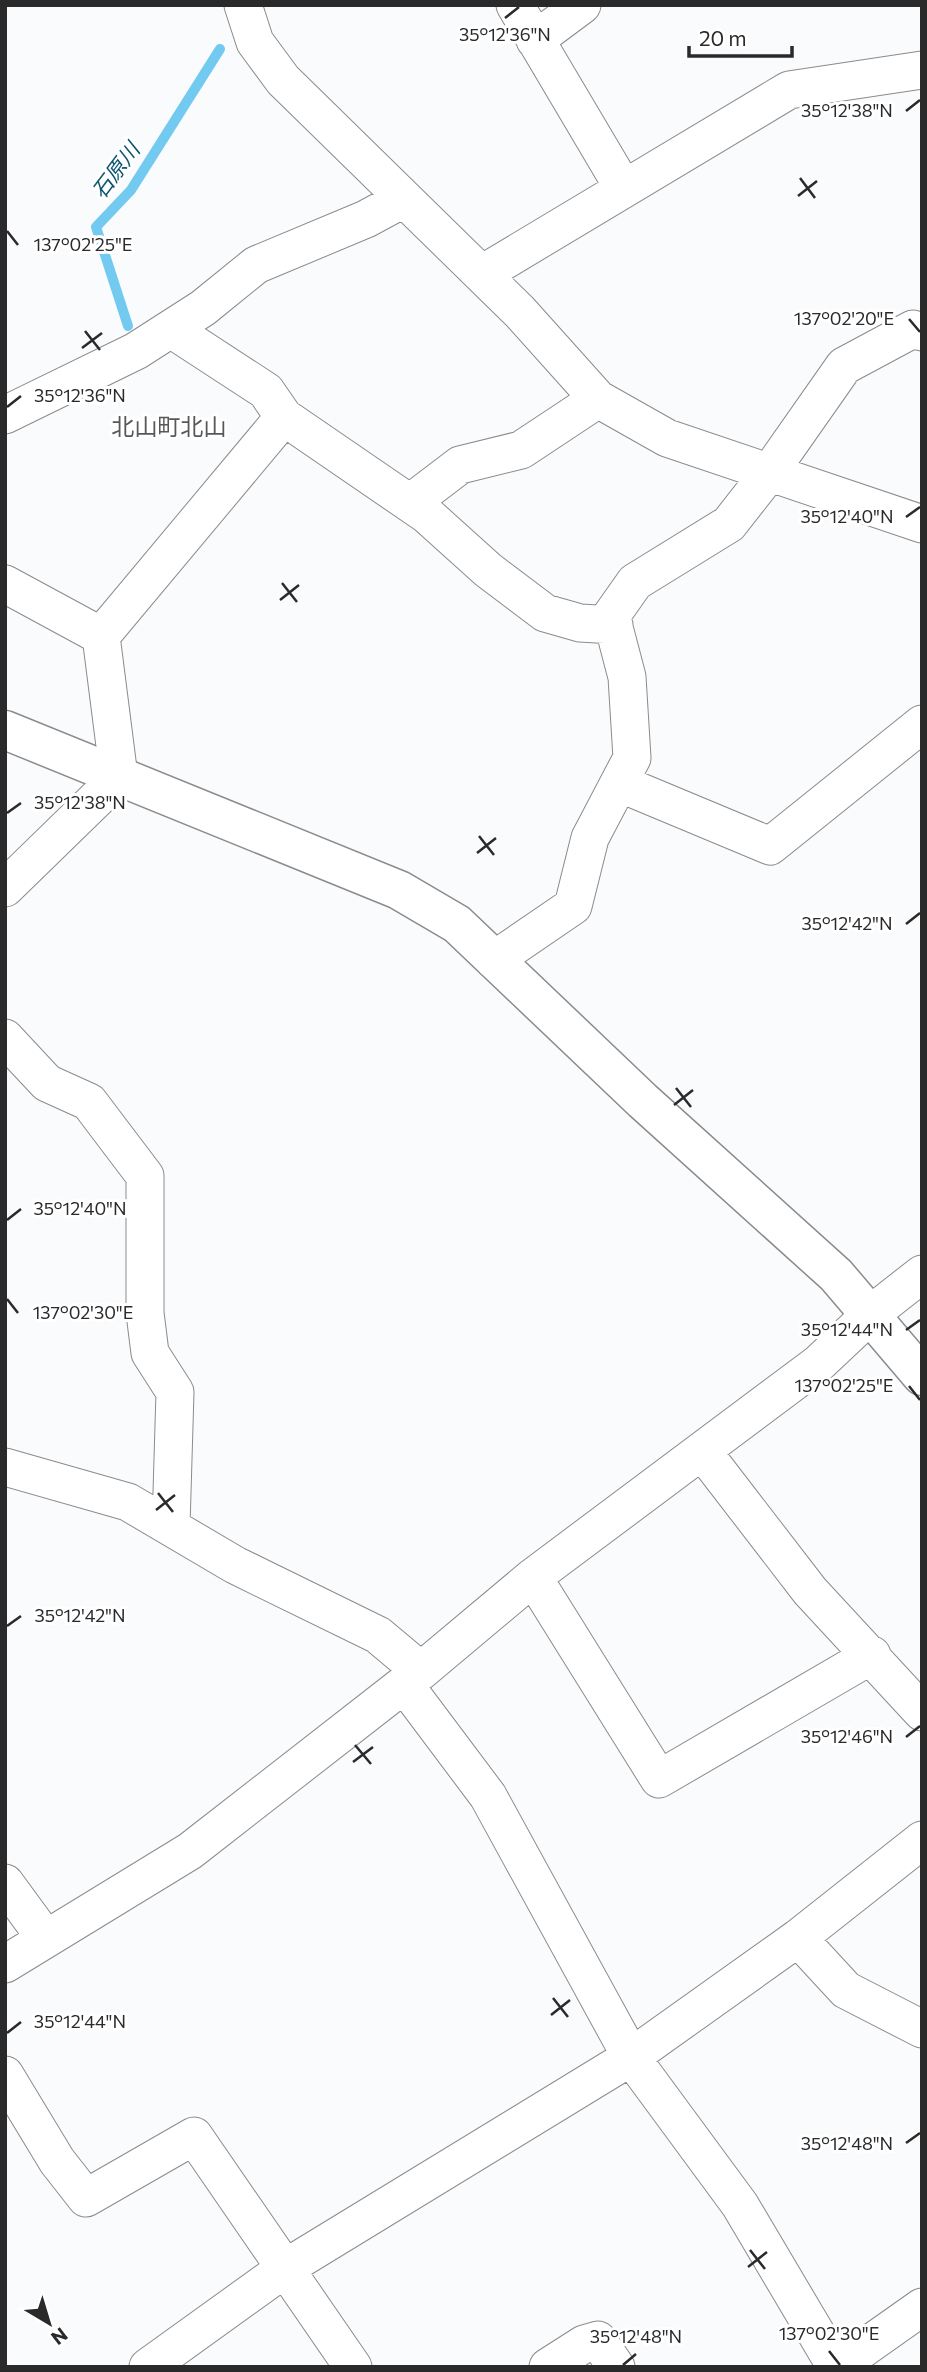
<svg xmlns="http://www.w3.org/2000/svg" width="927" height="2372" font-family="Commissioner,'Noto Sans JP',sans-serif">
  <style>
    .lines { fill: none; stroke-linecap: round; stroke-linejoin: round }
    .stream { stroke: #73caf0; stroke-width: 10 }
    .minor-casing { stroke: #8b8b8d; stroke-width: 39 }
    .tertiary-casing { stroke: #8b8b8d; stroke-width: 41 }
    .minor { stroke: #fff; stroke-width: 37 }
    .tertiary { stroke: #fff; stroke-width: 38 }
    .ticks { fill: none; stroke: #2a2a2a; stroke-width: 2.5 }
    .labels { text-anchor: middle; stroke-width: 6; stroke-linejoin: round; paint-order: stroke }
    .water-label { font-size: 21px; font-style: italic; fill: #0c566f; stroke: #fff }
    .quarter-label { font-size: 23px; fill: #575859; stroke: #fff }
    .ticks-label { font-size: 18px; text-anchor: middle; fill: #2a2a2a; stroke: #fff; stroke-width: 6; stroke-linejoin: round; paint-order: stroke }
  </style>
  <rect width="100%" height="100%" fill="#fafbfd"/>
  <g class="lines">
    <path class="stream" d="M128 326 96 227 131 190 220 49"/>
    <defs>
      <path id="minor" d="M243 5 255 42 283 80 520 312 598 399 667 438 922 524
        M515 5 624 189
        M535 40 582 5
        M482 274 789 90 922 70
        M171 329 266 391 284 417 427 515 488 570 545 613 580 623 614 625
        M5 415 136 351 203 308 256 265 366 219 403 199
        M410 503 460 465 521 450 598 399
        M5 584 101 636
        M619 783 770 846 922 724
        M5 888 119 777 101 636 284 417
        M494 960 573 906 590 838 632 758 627 677 611 616 635 582 729 524 769 473 844 366 913 329 922 332
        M5 1038 47 1083 89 1102 145 1176V1313L150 1353 175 1392 171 1526
        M703 1452 810 1591 922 1712
        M5 1467 128 1502 235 1565 378 1635 421 1671
        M533 1577 659 1779 872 1655
        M404 1684 488 1796 631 2057 740 2205 836 2367
        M5 1883 46 1939
        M798 1938 846 1990 922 2029
        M5 1964 190 1851 421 1671 533 1577 819 1363 871 1314 922 1274
        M5 2075 57 2161 86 2198 194 2136 353 2367
        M148 2367 287 2267 631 2057 798 1938 922 1840
        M548 2367 584 2344 598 2340 616 2367
        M837 2367 922 2307"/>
      <path id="tertiary" d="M5 730 399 890 457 924 643 1101 836 1275 922 1376"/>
    </defs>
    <use href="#minor" class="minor-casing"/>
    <use href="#tertiary" class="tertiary-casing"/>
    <use href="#minor" class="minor"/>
    <use href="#tertiary" class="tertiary"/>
  </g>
  <path class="ticks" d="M505 18 519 7M906 111 920 100M800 178 815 198M798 196 817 181M7 231 18 245M909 319 920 332M85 331 100 350M82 348 102 333M7 407 21 396M906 517 920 507M282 583 297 602M280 600 299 585M7 813 21 803M479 836 494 855M477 853 496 838M906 924 920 913M676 1088 691 1107M674 1105 693 1090M7 1220 21 1209M7 1299 18 1313M906 1330 920 1320M909 1386 920 1400M158 1493 173 1512M156 1510 175 1495M7 1626 21 1616M906 1737 920 1726M355 1745 371 1764M353 1762 373 1747M553 1998 568 2017M551 2015 570 2000M7 2033 21 2022M906 2143 920 2133M750 2250 765 2269M748 2267 767 2252M829 2351 840 2365M623 2365 636 2354"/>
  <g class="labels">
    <g class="water-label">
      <text transform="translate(116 171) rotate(-53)" y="7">石原川</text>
    </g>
    <g class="quarter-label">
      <text x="169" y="435">北山町北山</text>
    </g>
  </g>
  <g class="ticks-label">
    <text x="505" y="41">35°12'36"N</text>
    <text x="847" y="117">35°12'38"N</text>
    <text x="83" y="251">137°02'25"E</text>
    <text x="844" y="325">137°02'20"E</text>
    <text x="80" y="402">35°12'36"N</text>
    <text x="847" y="523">35°12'40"N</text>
    <text x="80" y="809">35°12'38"N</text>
    <text x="847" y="930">35°12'42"N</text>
    <text x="80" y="1215">35°12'40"N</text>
    <text x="83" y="1319">137°02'30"E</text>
    <text x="847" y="1336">35°12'44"N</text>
    <text x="844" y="1392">137°02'25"E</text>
    <text x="80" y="1622">35°12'42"N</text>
    <text x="847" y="1743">35°12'46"N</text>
    <text x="80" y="2028">35°12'44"N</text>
    <text x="847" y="2150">35°12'48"N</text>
    <text x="829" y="2340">137°02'30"E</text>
    <text x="636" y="2343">35°12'48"N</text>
  </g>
  <rect width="927" height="2372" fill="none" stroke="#2a2a2a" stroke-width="14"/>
  <g transform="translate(49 2323) rotate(142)" stroke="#ffffff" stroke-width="5" paint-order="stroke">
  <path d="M0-5L12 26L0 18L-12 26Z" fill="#2a2a2a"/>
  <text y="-10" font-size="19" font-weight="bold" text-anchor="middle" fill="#2a2a2a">N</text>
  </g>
  <path d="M689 46v10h103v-10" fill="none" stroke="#2a2a2a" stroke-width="3.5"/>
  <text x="699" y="46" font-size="21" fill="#2a2a2a" stroke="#ffffff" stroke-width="5" paint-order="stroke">20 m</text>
</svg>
